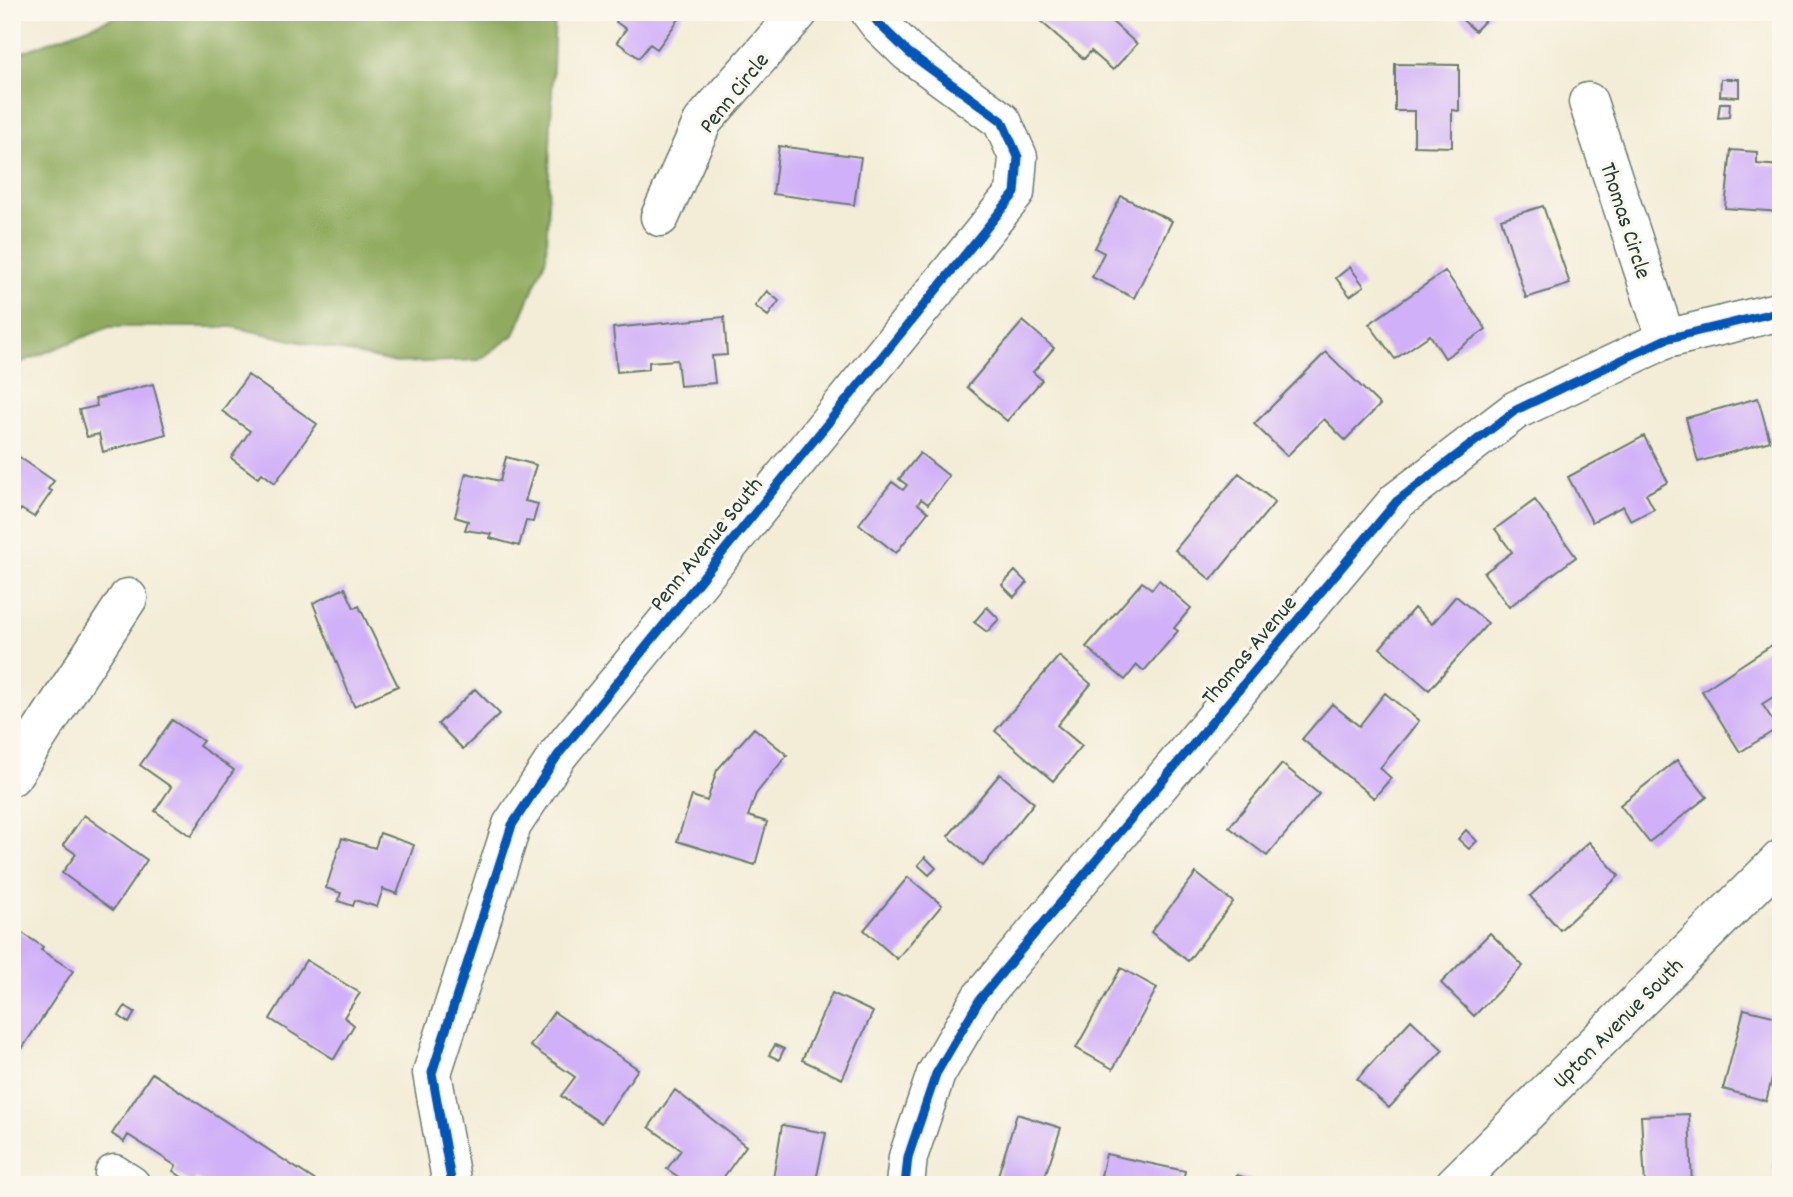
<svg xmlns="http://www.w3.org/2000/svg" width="1793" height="1197" font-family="Dekko,sans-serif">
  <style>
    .forest { fill: #90ab5e; stroke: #587449; stroke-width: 2 }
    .building { fill: #d0b0f8 }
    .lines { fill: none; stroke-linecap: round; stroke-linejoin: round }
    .minor-casing { stroke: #697b6d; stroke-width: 41 }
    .minor { stroke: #fff; stroke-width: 38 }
    .cycleway-casing { stroke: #fbf7ec; stroke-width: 13 }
    .cycleway { stroke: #0057b8; stroke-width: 9 }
    .labels { text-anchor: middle; stroke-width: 6; stroke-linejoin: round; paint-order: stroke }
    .street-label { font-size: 23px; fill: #1f3d34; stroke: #fbf7ec }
  </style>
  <rect width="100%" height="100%" fill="#fbf7ec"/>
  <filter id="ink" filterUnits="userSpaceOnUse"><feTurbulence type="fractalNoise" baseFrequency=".0143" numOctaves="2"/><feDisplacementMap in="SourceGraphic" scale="14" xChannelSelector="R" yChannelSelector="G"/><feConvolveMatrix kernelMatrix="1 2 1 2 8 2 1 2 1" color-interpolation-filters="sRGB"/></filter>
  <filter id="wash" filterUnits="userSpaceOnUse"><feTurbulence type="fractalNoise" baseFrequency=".00686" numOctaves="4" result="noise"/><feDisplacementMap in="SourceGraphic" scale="28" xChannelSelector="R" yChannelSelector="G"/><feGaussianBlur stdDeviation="1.57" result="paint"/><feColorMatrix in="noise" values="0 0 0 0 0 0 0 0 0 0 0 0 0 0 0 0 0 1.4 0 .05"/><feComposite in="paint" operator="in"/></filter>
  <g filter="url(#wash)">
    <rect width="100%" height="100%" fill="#f3edd7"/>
    <path class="forest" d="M128 12H555L546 258 514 335 479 360 396 363 233 327H109L12 366V56Z"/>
    <g id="blocks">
      <path class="building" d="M622 12H684L657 49 650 44 639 58 617 42 626 29 616 22Z
        M1030 12H1101L1137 44 1113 70 1091 51 1084 59Z
        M1454 12H1493L1475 31Z
        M1766 12H1781V23Z
        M1395 64 1459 65V111L1452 110V147L1414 146V111H1395Z
        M1721 79H1739V97L1720 96Z
        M1720 103H1730L1729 117 1718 118Z
        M779 146 861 157 854 205 773 194Z
        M1731 150 1757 152V164L1781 166V212L1725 208Z
        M1121 196 1172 221 1134 298 1092 277 1104 253 1095 248Z
        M1543 206 1570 284 1526 298 1501 219Z
        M1350 267 1364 286 1350 296 1336 278Z
        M1445 271 1486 329 1445 358 1430 335 1395 359 1369 324Z
        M767 291 779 301 768 316 755 306Z
        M724 317 727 355 712 356 715 383 680 386 677 360 649 362V369L617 372 613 328Z
        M1023 321 1054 348 1033 372 1042 380 1007 421 967 387Z
        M1326 352 1380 405 1345 440 1324 419 1287 456 1254 424Z
        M248 375 317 424 275 483 262 473 258 478 231 458 250 431 222 411Z
        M153 384 166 434 103 452 99 434 87 437 79 410 97 406 95 399Z
        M1758 398 1770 441 1698 462 1686 418Z
        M1644 436 1668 482 1646 494 1654 509 1631 521 1623 506 1592 522 1568 477Z
        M12 452 54 481 48 489 52 491 34 517 21 509 12 523Z
        M920 453 949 476 928 504 921 499 918 504 928 512 896 553 859 524 892 482 903 490 907 485 899 479Z
        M506 457 536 465 525 501 538 504 533 522 526 521 519 546 490 538 492 534 465 530 468 521 455 517 466 473 500 481Z
        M1239 473 1275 502 1211 580 1175 550Z
        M1535 500 1576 557 1509 607 1484 573 1512 552 1495 529Z
        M1015 571 1027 583 1014 597 1002 585Z
        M1159 580 1191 608 1174 628 1178 631 1144 671 1137 665 1125 680 1086 647 1142 582 1152 589Z
        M345 588 354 608 359 606 398 686 354 706 313 603Z
        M1456 596 1488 623 1429 690 1380 648 1414 608 1432 624Z
        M987 607 999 619 987 632 974 622Z
        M1772 645 1781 660V692L1762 704 1778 728 1740 752 1702 691Z
        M1059 656 1091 684 1057 725 1082 746 1053 781 995 731Z
        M475 689 500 714 463 749 438 724Z
        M1385 693 1419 721 1380 768 1391 778 1374 798 1302 739 1332 704 1359 726Z
        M172 720 203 741 199 746 234 770 191 836 155 811 171 787 140 765Z
        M754 728 787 755 756 794 748 816 767 822 755 865 677 841 692 796 707 801 717 770Z
        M1677 760 1707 797 1649 842 1620 805Z
        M1282 764 1319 794 1267 856 1229 827Z
        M1000 774 1034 803 983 866 948 836Z
        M84 815 147 860 113 910 62 873 76 854 63 845Z
        M1466 830 1477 841 1469 849 1458 839Z
        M380 833 414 845 397 894 383 889 377 907 355 900 353 906 338 901 341 893 326 888 342 838 375 848Z
        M1589 842 1619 876 1560 930 1530 896Z
        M925 857 936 868 929 875 918 865Z
        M1196 873 1233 902 1188 961 1151 932Z
        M908 877 942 905 897 959 864 930Z
        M12 926 43 947 41 950 73 971 12 1064V980L14 978 12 977V973L14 970 12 968Z
        M1490 933 1523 966 1474 1016 1441 983Z
        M306 960 360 993 344 1017 354 1025 334 1059 270 1019Z
        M1121 968 1157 988 1113 1069 1076 1048Z
        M832 993 873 1012 842 1079 802 1060Z
        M125 1006 135 1012 129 1023 119 1016Z
        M1744 1009 1781 1018V1045L1766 1101 1723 1089Z
        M554 1012 638 1069 601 1123 561 1096 575 1077 530 1046Z
        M1411 1020 1443 1050 1389 1108 1357 1079Z
        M775 1045 784 1049 779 1060 769 1055Z
        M152 1073 322 1185H207L196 1178 192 1184 173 1171 176 1166 128 1135 124 1142 112 1134Z
        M675 1090 746 1146 718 1185H690L667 1169 681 1150 649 1127Z
        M1017 1114 1061 1128 1042 1185H995Z
        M1689 1114 1692 1185H1645L1641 1116Z
        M782 1125 826 1133 815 1185H772Z
        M1106 1154 1185 1171 1182 1185H1099Z
        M1779 1159 1781 1160V1176L1771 1166Z
        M1237 1175 1265 1184V1185H1234Z"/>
    </g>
  </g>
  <g filter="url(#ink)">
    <use href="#blocks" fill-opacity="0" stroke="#697b6d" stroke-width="2"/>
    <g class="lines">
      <defs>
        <path id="minor" d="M1588 102 1666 339
          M660 217 703 121 799 12
          M12 776 128 598
          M114 1174 131 1185
          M452 1185 432 1073 512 825 558 755 1015 193 1018 157 1002 121 909 53 879 24 870 12
          M905 1185 908 1157 936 1074 980 999 1397 501 1516 410 1666 339 1781 311
          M1454 1185 1781 859"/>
      </defs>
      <use href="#minor" class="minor-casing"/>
      <use href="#minor" class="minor"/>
      <defs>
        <path id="cycleway" d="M452 1185 432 1073 512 825 558 755 1015 193 1018 157 1002 121 909 53 879 24 870 12
          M905 1185 908 1157 936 1074 980 999 1397 501 1516 410 1666 339 1781 311"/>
      </defs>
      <use href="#cycleway" class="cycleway-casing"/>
      <use href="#cycleway" class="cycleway"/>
    </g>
  </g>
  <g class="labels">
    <g class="street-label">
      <text transform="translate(733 92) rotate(-51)" y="8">Penn Circle</text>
      <text transform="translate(1627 220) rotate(72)" y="8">Thomas Circle</text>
      <text transform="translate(705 543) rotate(-51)" y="8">Penn Avenue South</text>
      <text transform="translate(1248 649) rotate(-50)" y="8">Thomas Avenue</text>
      <text transform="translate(1617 1022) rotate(-45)" y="8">Upton Avenue South</text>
    </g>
  </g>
  <rect width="1793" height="1197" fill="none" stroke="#fbf7ec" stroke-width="42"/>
</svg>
